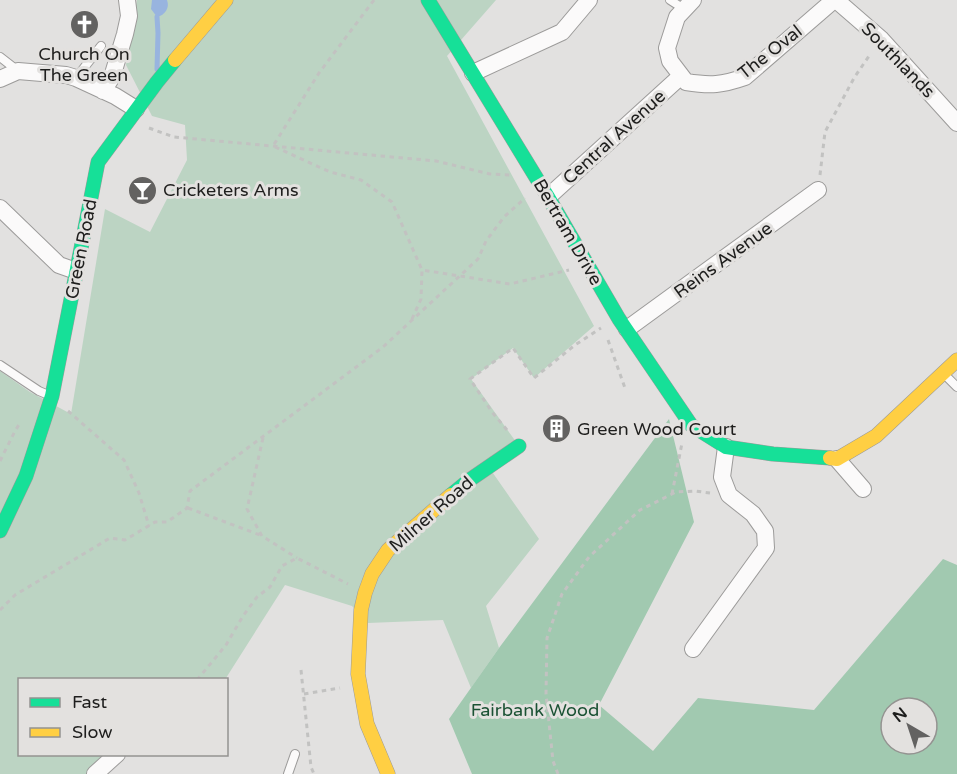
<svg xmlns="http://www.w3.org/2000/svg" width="957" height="774" font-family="'Varela Round',sans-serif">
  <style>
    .green { fill: #bcd4c3 }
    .forest { fill: #a1c9b0; fill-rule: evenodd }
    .water { fill: #98b4df }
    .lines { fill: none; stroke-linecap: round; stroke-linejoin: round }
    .stream { stroke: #98b4df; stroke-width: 5 }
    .lane-casing { stroke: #9c9b9a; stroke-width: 10 }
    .street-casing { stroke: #9c9b9a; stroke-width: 18 }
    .fast-casing { stroke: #9c9b9a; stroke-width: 15 }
    .slow-casing { stroke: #9c9b9a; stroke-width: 15 }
    .path { stroke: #c2c2c1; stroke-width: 3; stroke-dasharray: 4.5 4.5; stroke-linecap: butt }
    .lane { stroke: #fbfafa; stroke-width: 8 }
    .street { stroke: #fbfafa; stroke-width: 16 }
    .fast { stroke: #16e098; stroke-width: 14 }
    .slow { stroke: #ffcf43; stroke-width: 14 }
    .labels { text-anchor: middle; stroke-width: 6; stroke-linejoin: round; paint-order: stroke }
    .street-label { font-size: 18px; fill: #1e1e1d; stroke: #e3e1df }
    .poi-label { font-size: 18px; fill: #1e1e1d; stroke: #e3e1df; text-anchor: start }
    .park-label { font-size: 18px; fill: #1b5234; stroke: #e3e1df }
  </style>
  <rect width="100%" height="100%" fill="#e2e1e0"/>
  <path class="green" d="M137 0H496L447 56 594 326 534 378 513 348 471 379 519 446 488 466 539 539 486 606 499 648 471 688 443 620 368 623 352 606 285 585 226 678 224 679 20 680V754L106 755 86 774H0V371L30 392 71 414 105 209 150 232 187 160 185 125 152 116 126 65Z"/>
  <path class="forest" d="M669 419 694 522 599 705 653 751 698 698 814 710 943 559 957 565V774H472L449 719 499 648ZM891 708H927V744H891Z"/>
  <path class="water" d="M152 0H167C170 8 165 15 157 17L151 9Z"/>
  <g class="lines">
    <path class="stream" d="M157 17 158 33 157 69"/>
    <defs>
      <path id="lane" d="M670 0 684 9
        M0 57 18 71
        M76 78 101 46
        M0 365 39 391 51 396
        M944 374 957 387
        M288 774 295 754"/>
      <path id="street" d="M693 0 677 17 667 48 670 61 686 82C711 86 722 85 745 77L834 0
        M836 0 881 39 957 123
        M473 73 562 32 589 0
        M0 79 18 71 66 75 76 78 115 96 136 109
        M103 91 112 77 125 34 129 16 127 0
        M548 197 681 76
        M0 208 59 265 76 271
        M627 329 818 190
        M837 459 863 489
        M693 649 766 548 765 531 753 514 729 495 722 477 726 447
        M95 774 117 754"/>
      <path id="fast" d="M428 0 548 197 619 319 691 425 726 447 773 454 830 458
        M451 495 468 481 519 446
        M0 531 26 476 52 396 98 162 157 82 175 60"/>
      <path id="slow" d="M175 60 226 0
        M830 458 837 459 876 436 957 360
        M388 774 367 724 358 674 361 610 365 593 372 574 388 550 451 495"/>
    </defs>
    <use href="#lane" class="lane-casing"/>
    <use href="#street" class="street-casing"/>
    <use href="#fast" class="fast-casing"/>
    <use href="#slow" class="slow-casing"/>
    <path class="path" d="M374 0 319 73 273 146 330 172 361 180 392 202 422 270
      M149 128 174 137 436 161 490 174 510 175
      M820 175 825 132 854 78 871 53
      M412 319 421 299 422 270 510 284 569 270
      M608 340 625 388
      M68 411 124 460 139 493 149 526
      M507 430 492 412 470 379 513 348 534 378 575 345 601 328
      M263 438 247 509 262 536 297 558
      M0 461 15 431 20 423
      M672 494 682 443
      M188 508 260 535
      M0 610 15 595 110 538 125 540 155 522H167L187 508 190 491 383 347 478 259 486 241 504 217 525 198
      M301 670 311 767 314 774
      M197 680 226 645 243 616 257 597 270 587 282 566 297 558 348 584
      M304 694 340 688
      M558 774 553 761 546 694 547 638 562 594 589 557 640 510 676 492 695 491 710 493"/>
    <use href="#lane" class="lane"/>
    <use href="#street" class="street"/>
    <use href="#fast" class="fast"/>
    <use href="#slow" class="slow"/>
  </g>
  <defs>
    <symbol id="church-disc" viewBox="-11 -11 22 22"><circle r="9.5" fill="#636261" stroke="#e3e1df"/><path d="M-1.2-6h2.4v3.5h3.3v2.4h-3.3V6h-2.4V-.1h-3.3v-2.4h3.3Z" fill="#fff"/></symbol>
    <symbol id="bar-disc" viewBox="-11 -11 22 22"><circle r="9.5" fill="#636261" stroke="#e3e1df"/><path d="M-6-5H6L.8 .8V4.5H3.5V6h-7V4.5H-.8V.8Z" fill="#fff"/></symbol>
    <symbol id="building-disc" viewBox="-11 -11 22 22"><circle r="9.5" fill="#636261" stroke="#e3e1df"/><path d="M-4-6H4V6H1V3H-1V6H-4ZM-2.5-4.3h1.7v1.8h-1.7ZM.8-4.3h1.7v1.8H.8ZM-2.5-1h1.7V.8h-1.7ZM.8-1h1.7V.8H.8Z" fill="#fff"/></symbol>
  </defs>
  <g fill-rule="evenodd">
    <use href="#church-disc" x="68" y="8" width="33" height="33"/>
    <use href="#bar-disc" x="126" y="174" width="33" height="33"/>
    <use href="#building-disc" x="540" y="412" width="33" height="33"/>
  </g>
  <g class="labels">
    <g class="street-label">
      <text transform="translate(770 52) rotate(-38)" y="6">The Oval</text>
      <text transform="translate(898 60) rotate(46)" y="6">Southlands</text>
      <text transform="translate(614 137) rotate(-42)" y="6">Central Avenue</text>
      <text transform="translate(568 232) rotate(60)" y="6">Bertram Drive</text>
      <text transform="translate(81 249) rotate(-79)" y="6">Green Road</text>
      <text transform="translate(723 260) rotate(-36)" y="6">Reins Avenue</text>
      <text transform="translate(431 514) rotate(-41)" y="6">Milner Road</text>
    </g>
    <g class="poi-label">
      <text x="84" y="60" text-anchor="middle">Church On<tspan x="84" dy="21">The Green</tspan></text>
      <text x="163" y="196">Cricketers Arms</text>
      <text x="577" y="435">Green Wood Court</text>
    </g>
    <g class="park-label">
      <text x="535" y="716">Fairbank Wood</text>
    </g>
  </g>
  <rect x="18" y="678" width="210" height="78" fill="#e3e1df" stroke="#949391" stroke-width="1.5"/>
  <rect x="30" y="698" width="30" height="9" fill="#16e098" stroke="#949391" stroke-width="1.5"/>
  <text x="72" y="708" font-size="18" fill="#1e1e1d">Fast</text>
  <rect x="30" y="728" width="30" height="9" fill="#ffcf43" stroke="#949391" stroke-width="1.5"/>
  <text x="72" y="738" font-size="18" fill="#1e1e1d">Slow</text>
  <g transform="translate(909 726) rotate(321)"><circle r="28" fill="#e3e1df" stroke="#949391" stroke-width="1.5"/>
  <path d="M0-4.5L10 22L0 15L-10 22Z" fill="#636261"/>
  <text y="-9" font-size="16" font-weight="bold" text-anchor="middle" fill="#1e1e1d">N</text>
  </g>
</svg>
